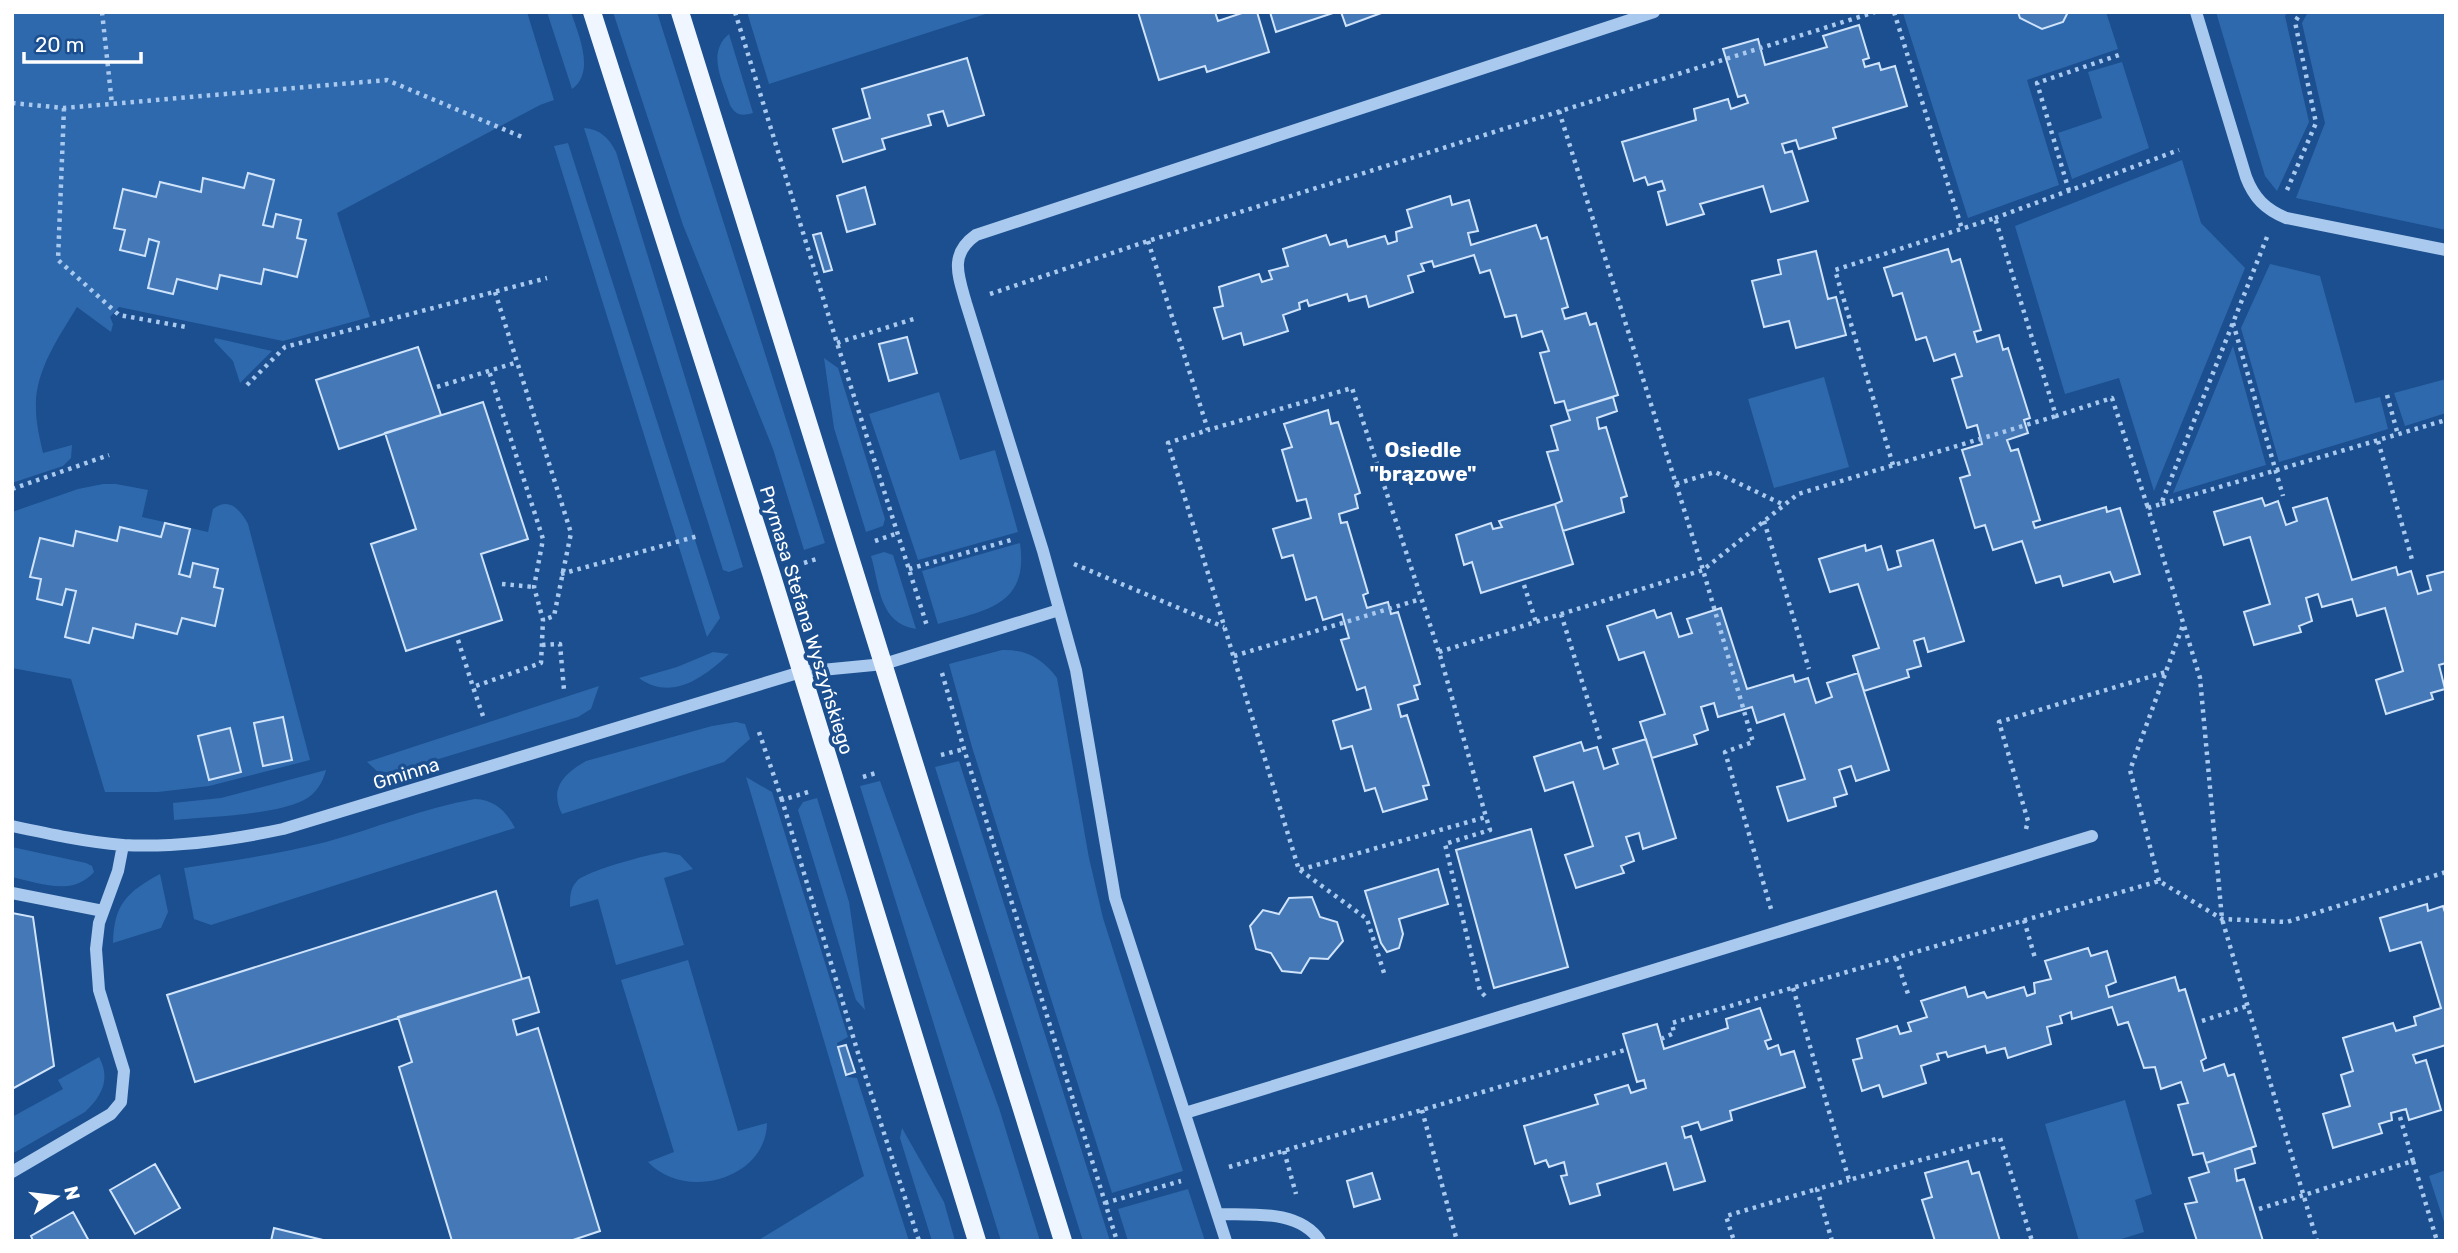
<svg xmlns="http://www.w3.org/2000/svg" width="2458" height="1253" font-family="Rubik,sans-serif">
  <style>
    .green { fill: #2e69ad }
    .building { fill: #4478b7; stroke: #cfe3fa; stroke-width: 2 }
    .lines { fill: none; stroke-linecap: round; stroke-linejoin: round }
    .path { stroke: #a9c9ee; stroke-width: 4.5; stroke-dasharray: 3.5 5; stroke-linecap: butt }
    .minor { stroke: #a9c9ee; stroke-width: 12 }
    .major { stroke: #f0f6ff; stroke-width: 18 }
    .labels { text-anchor: middle; stroke-width: 7; stroke-linejoin: round; paint-order: stroke }
    .street-label { font-size: 19px; fill: #fff; stroke: #1b4f8f }
    .neighbourhood-label { font-size: 21px; font-weight: bold; fill: #fff; stroke: #1b4f8f }
  </style>
  <rect width="100%" height="100%" fill="#1b4f8f"/>
  <path class="green" d="M12 12H527L554 100 540 105 337 213 370 317 283 341 119 307 110 317 113 324 111 332 77 307C59 337 34 372 36 409 36 424 40 439 43 453L72 445 71 458 63 466 12 483Z
    M547 12H571C578 34 596 72 572 89Z
    M613 12H657L825 543 804 550 773 449 683 225Z
    M747 12H992L769 84Z
    M2018 12 2020 19 2042 29 2063 22 2068 12H2106L2118 49 2027 80 2059 185 1968 218 1903 13Z
    M2216 12H2288L2285 16 2309 122 2277 191 2265 176Z
    M2308 12H2446V230L2296 198 2325 123 2302 23Z
    M729 34 753 113C742 116 736 116 730 105 723 82 706 53 729 34Z
    M2122 62 2149 148 2072 179 2058 133 2102 118 2088 72Z
    M584 128C600 129 609 138 616 152L743 567 729 572 723 570Z
    M568 143 720 618 707 637 554 146Z
    M2182 160 2201 223 2245 268 2154 491 2119 378 2065 394 2015 226Z
    M2270 264 2320 276 2355 403 2380 397 2388 429 2279 462 2241 328Z
    M215 338 272 351 240 383 233 361 214 341Z
    M2233 346 2266 465 2173 493Z
    M824 358 838 368 885 519 883 526 866 532 834 428Z
    M1824 377 1849 467 1774 488 1748 399Z
    M2446 379V413L2405 426 2394 393Z
    M939 392 960 460 995 450 1018 532 918 560 869 414Z
    M103 484H116L148 490 142 517 208 532 213 509C229 497 240 509 248 524L310 760 209 786 158 792H105L71 679 12 668V512L78 489Z
    M1020 543C1029 606 986 610 938 624L922 571Z
    M884 552 893 555 916 629C879 623 880 587 871 556Z
    M1002 650C1026 649 1043 659 1057 678L1089 858 1103 918 1183 1171 1112 1193 972 747 949 664Z
    M713 652 729 654C704 677 672 702 639 678L677 667Z
    M599 686 591 709 578 717 392 773 377 771 367 762Z
    M736 722 745 724 750 739 724 762 562 814C549 788 564 774 586 761L712 726Z
    M959 761 1110 1241H1083L935 767Z
    M326 770C323 782 316 794 304 800 275 815 208 817 174 820L173 803 221 798Z
    M746 777 772 792 848 1037 837 1043 838 1047 847 1077 857 1078 909 1241H757L864 1176Z
    M880 781 999 1108 1040 1241H1001L860 786Z
    M817 798 849 902 865 1010 856 1000 798 810 803 802Z
    M475 799C495 800 506 811 515 828L211 925 194 919 184 868C232 861 279 854 326 842 376 828 424 808 475 799Z
    M12 847 86 863 92 866 94 872C72 897 40 883 12 877Z
    M665 852 680 855 693 869 664 878 684 945 616 965 598 899 570 907C570 897 570 888 577 881 586 871 649 854 665 852Z
    M160 874 168 912 161 928 113 943C114 904 127 892 160 874Z
    M688 960 738 1131 767 1123C766 1180 684 1201 648 1162L674 1152 621 980Z
    M99 1057C111 1079 102 1096 85 1112L12 1154V1117L63 1089 58 1080Z
    M2125 1100 2152 1194 2135 1200 2144 1232 2115 1241H2079L2045 1124Z
    M902 1128 944 1202 955 1241H932L900 1138Z
    M2446 1170V1228L2429 1176Z
    M1188 1189 1205 1241H1128L1118 1209Z"/>
  <path class="building" d="M1138 12H1215L1218 21 1245 12H1257L1269 52 1207 72 1205 66 1159 80Z
    M1270 12H1333V13L1276 32Z
    M1341 12H1384L1346 26Z
    M2018 12H2068L2063 22 2042 29 2020 18Z
    M1859 25 1869 58 1863 60 1865 67 1879 63 1881 70 1895 66 1907 106 1833 128 1836 138 1799 149 1796 140 1782 144 1785 153 1792 151 1808 201 1771 212 1763 186 1700 204 1704 214 1667 225 1658 192 1665 190 1662 181 1648 185 1645 177 1634 181 1622 142 1696 120 1694 109 1728 99 1731 109 1748 103 1745 95 1738 97 1723 49 1758 39 1765 65 1827 47 1823 36Z
    M967 58 984 115 948 126 943 111 928 115 931 125 882 139 885 149 843 162 833 129 870 118 862 89Z
    M248 173 274 180 263 225 273 227 276 214 301 220 297 238 306 240 297 277 264 269 261 284 220 275 217 289 177 279 173 294 148 288 159 242 149 239 145 256 120 250 125 230 114 228 123 189 156 197 160 182 201 192 203 178 244 188Z
    M865 187 875 224 847 232 837 196Z
    M1450 196 1452 205 1469 200 1478 231 1468 233 1471 245 1536 225 1541 239 1547 237 1568 307 1562 309 1565 319 1586 313 1590 325 1596 323 1618 395 1567 411 1564 401 1555 403 1540 353 1549 351 1542 331 1522 337 1516 315 1505 317 1490 270 1480 273 1474 255 1434 267 1432 261 1421 264 1424 271 1408 276 1413 292 1369 307 1366 296 1349 301 1347 294 1309 306 1307 300 1299 303 1300 309 1283 315 1288 331 1244 345 1241 333 1223 339 1214 308 1223 306 1219 287 1259 274 1262 282 1272 279 1269 271 1288 266 1283 249 1326 235 1330 245 1346 240 1348 247 1385 236 1388 244 1397 241 1396 232 1412 227 1407 210Z
    M821 233 832 270 824 272 813 235Z
    M1948 249 1952 262 1960 259 1981 330 1974 332 1977 342 1999 335 2003 350 2008 348 2030 418 2024 420 2028 433 2007 440 2011 451 2018 449 2040 520 2033 522 2035 528 2106 507 2107 512 2120 508 2140 574 2114 582 2110 572 2063 586 2060 576 2036 583 2022 541 1993 550 1985 525 1975 528 1960 478 1970 475 1962 450 1982 444 1977 425 1967 428 1952 379 1962 376 1955 354 1934 361 1926 337 1916 340 1902 293 1893 296 1884 268Z
    M1816 251 1828 299 1836 297 1846 335 1796 348 1789 321 1764 327 1752 281 1781 274 1778 260Z
    M907 337 917 373 889 381 879 344Z
    M418 347 441 415 339 449 316 380Z
    M1613 397 1617 411 1597 418 1599 429 1606 427 1627 496 1621 498 1624 512 1563 531 1555 504 1562 501 1547 452 1558 450 1551 426 1570 420 1567 411Z
    M483 402 528 539 481 554 502 620 406 651 371 544 416 529 385 433Z
    M1328 410 1331 424 1338 422 1360 493 1355 495 1358 508 1339 514 1341 523 1347 522 1368 593 1363 595 1367 608 1388 602 1391 614 1398 612 1420 684 1414 686 1418 699 1398 705 1401 717 1407 715 1429 785 1423 786 1427 799 1383 812 1375 788 1365 791 1352 746 1341 749 1333 721 1371 709 1365 687 1357 690 1341 640 1349 638 1342 614 1323 620 1316 597 1306 600 1293 555 1282 558 1273 529 1311 518 1306 499 1297 501 1282 450 1292 447 1284 424Z
    M2262 498 2265 506 2278 501 2286 525 2297 521 2293 508 2327 498 2352 580 2396 567 2398 575 2411 571 2418 594 2431 590 2427 576 2446 571V663L2439 665 2445 689 2431 693 2433 699 2386 714 2376 680 2403 671 2385 608 2357 616 2352 599 2322 607 2318 594 2306 598 2312 621 2299 626 2301 632 2254 645 2244 612 2270 604 2250 537 2224 545 2214 512Z
    M1555 504 1573 564 1481 593 1472 562 1464 565 1456 535 1491 523 1493 529 1502 527 1499 521Z
    M165 523 190 529 179 574 190 577 193 563 218 569 214 587 223 589 215 626 182 618 177 634 136 624 133 638 93 628 89 643 65 637 76 591 66 589 62 605 37 599 41 579 30 577 40 538 73 546 76 531 117 541 120 527 161 537Z
    M1933 540 1964 641 1928 652 1924 638 1914 641 1921 666 1907 670 1909 677 1864 691 1853 656 1879 648 1858 584 1830 592 1819 559 1865 545 1866 551 1881 546 1888 570 1901 566 1897 551Z
    M1721 608 1747 689 1793 675 1795 682 1808 678 1816 703 1832 697 1827 683 1858 673 1889 770 1856 781 1851 766 1839 770 1847 794 1834 798 1836 806 1788 821 1777 787 1805 779 1784 714 1757 723 1752 707 1718 717 1714 703 1701 707 1708 730 1694 735 1697 744 1652 758 1640 722 1665 714 1644 652 1619 660 1607 626 1654 610 1657 618 1671 613 1679 637 1692 633 1687 619Z
    M283 717 292 760 263 766 254 723Z
    M230 728 241 772 209 780 198 736Z
    M1646 739 1676 838 1643 849 1639 833 1626 837 1634 861 1621 866 1624 873 1576 888 1565 855 1593 846 1573 782 1545 791 1534 757 1581 742 1584 751 1597 747 1604 769 1618 764 1613 749Z
    M1531 829 1568 967 1494 988 1456 850Z
    M1438 869 1448 904 1399 919 1403 934 1399 948 1387 952 1381 943 1365 891Z
    M496 891 522 979 195 1082 167 995Z
    M1312 897 1320 917 1337 922 1343 941 1328 959 1310 958 1301 973 1282 971 1271 953 1256 949 1250 926 1263 910 1279 914 1289 898Z
    M2427 904 2428 911 2443 906 2446 916V1045L2413 1055 2416 1063 2426 1060 2441 1110 2409 1120 2406 1109 2391 1113 2392 1120 2379 1124 2382 1133 2333 1148 2323 1114 2350 1106 2341 1075 2353 1071 2343 1038 2393 1023 2396 1031 2416 1025 2414 1017 2441 1008 2421 942 2390 951 2380 918Z
    M12 913 33 917 54 1066 12 1089Z
    M2088 948 2091 956 2107 951 2116 982 2106 986 2109 997 2175 977 2179 991 2185 989 2206 1058 2201 1061 2204 1071 2224 1064 2228 1076 2234 1074 2256 1146 2206 1163 2203 1153 2193 1155 2178 1105 2188 1103 2181 1082 2161 1089 2155 1067 2144 1068 2128 1022 2118 1025 2112 1007 2072 1019 2071 1012 2060 1016 2062 1023 2047 1027 2051 1044 2008 1058 2005 1048 1987 1053 1985 1046 1948 1057 1946 1052 1937 1054 1939 1060 1921 1066 1926 1083 1883 1097 1879 1085 1862 1091 1853 1060 1862 1058 1857 1039 1897 1026 1900 1034 1911 1031 1908 1023 1927 1017 1921 1001 1965 987 1968 997 1984 992 1987 998 2024 987 2027 996 2035 993 2034 983 2051 979 2045 961Z
    M529 977 539 1012 513 1020 517 1035 538 1028 600 1231 570 1241H452L399 1067 412 1062 398 1017Z
    M1760 1008 1771 1039 1765 1041 1768 1049 1778 1045 1781 1055 1794 1051 1805 1087 1730 1111 1732 1120 1701 1130 1698 1122 1682 1127 1685 1138 1691 1136 1705 1181 1674 1190 1666 1163 1597 1184 1600 1195 1570 1204 1561 1176 1567 1175 1564 1162 1549 1167 1546 1160 1535 1164 1524 1126 1598 1104 1595 1095 1628 1085 1631 1093 1646 1088 1644 1080 1637 1082 1623 1034 1657 1024 1664 1049 1728 1028 1726 1019Z
    M846 1045 855 1072 846 1075 838 1047Z
    M2251 1148 2255 1163 2235 1169 2237 1181 2244 1179 2263 1241H2197L2185 1204 2197 1202 2189 1178 2209 1172 2206 1163Z
    M1968 1161 1972 1174 1979 1172 2000 1241H1935L1922 1200 1932 1197 1925 1173Z
    M155 1164 180 1208 135 1234 110 1190Z
    M1372 1173 1380 1199 1354 1207 1347 1181Z
    M73 1212 89 1241H33L31 1236Z
    M274 1228 327 1241H271Z"/>
  <g class="lines">
    <path class="path" d="M102 12 112 104
      M735 12 837 343 927 626
      M1894 12 1962 229
      M12 103 64 108 387 80 522 137
      M64 108 58 260 119 315 186 327
      M1559 111 1703 570 1753 742 1725 752 1771 909
      M2287 190 2316 123 2295 22 2301 12
      M2069 191 2037 83 2119 55
      M1995 218 2179 150
      M2267 237 2161 504 2148 508 2200 678 2222 919 2317 1241
      M1148 241 1208 430 1168 443 1299 870 1486 817 1439 652 1352 388 1208 430
      M495 292 571 533 554 616 543 620
      M990 294 1148 241 1875 12
      M2233 323 2283 496
      M837 343 917 318
      M247 385 285 347 547 278
      M437 387 518 362
      M2387 395 2398 435
      M2378 441 2413 563
      M1893 465 1835 270 1995 218 2056 416 2112 398 2148 508
      M1676 484 1715 472 1784 505
      M12 489 109 455
      M2162 504 2446 420
      M1764 521 1809 669
      M875 541 898 533
      M804 563 820 558
      M1074 564 1224 627
      M909 569 1011 540
      M561 574 698 536
      M502 584 534 587
      M1524 585 1536 622
      M1561 614 1600 739
      M458 640 473 687
      M542 645 560 644 564 690
      M1439 652 1703 570 1798 494 2056 416
      M1234 656 1421 599
      M942 673 964 749 1117 1241
      M483 716 473 687 541 663 543 620 534 587 543 539 489 371
      M759 732 782 800
      M941 755 964 749
      M863 777 876 773
      M808 792 782 800 858 1053 919 1241
      M2026 829 2028 821 1999 722 2166 672
      M1300 870 1367 919 1384 973
      M2159 881 2130 770 2183 625
      M2024 920 2035 958
      M1896 958 1909 997
      M1793 988 1849 1180 2000 1138 2032 1241
      M1485 996 1480 991 1445 844 1490 830 1486 817
      M2202 1021 2247 1006
      M1661 1039 1674 1033 1672 1023 2159 881 2222 919 2287 922 2446 872
      M1422 1110 1457 1241
      M2400 1117 2413 1161
      M1284 1151 1296 1194
      M1229 1167 1628 1049
      M1105 1203 1181 1181
      M2259 1209 2413 1161 2437 1241
      M1733 1238 1726 1216 1817 1189
      M1832 1241 1817 1189 1849 1180"/>
    <path class="minor" d="M2196 12 2246 177C2254 198 2265 209 2286 218L2446 250
      M12 826C49 834 86 842 123 845 177 848 231 840 283 829L801 672 884 664 1059 610
      M12 893 103 911
      M1185 1113 2092 836
      M12 1172 111 1114 121 1102 124 1071 99 990 96 949 99 923 118 871 123 845
      M1218 1214C1251 1215 1299 1209 1320 1241
      M1226 1241 1115 898 1076 670 1043 551 966 303C958 275 949 254 976 235L1654 12"/>
    <path class="major" d="M592 12 771 573 977 1241
      M680 12 1063 1241"/>
  </g>
  <g class="labels">
    <g class="street-label">
      <text transform="translate(807 620) rotate(73)" y="7">Prymasa Stefana Wyszyńskiego</text>
      <text transform="translate(406 773) rotate(-17)" y="7">Gminna</text>
    </g>
    <g class="neighbourhood-label">
      <text x="1423" y="457">Osiedle<tspan x="1423" dy="24">"brązowe"</tspan></text>
    </g>
  </g>
  <rect width="2458" height="1253" fill="none" stroke="#ffffff" stroke-width="28"/>
  <g transform="translate(56 1197) rotate(76)" stroke="#1b4f8f" stroke-width="5" paint-order="stroke">
  <path d="M0-5L12 26L0 18L-12 26Z" fill="#ffffff"/>
  <text y="-10" font-size="19" font-weight="bold" text-anchor="middle" fill="#ffffff">N</text>
  </g>
  <path d="M24 52v10h117v-10" fill="none" stroke="#ffffff" stroke-width="3.5"/>
  <text x="35" y="52" font-size="21" fill="#ffffff" stroke="#1b4f8f" stroke-width="5" paint-order="stroke">20 m</text>
</svg>
